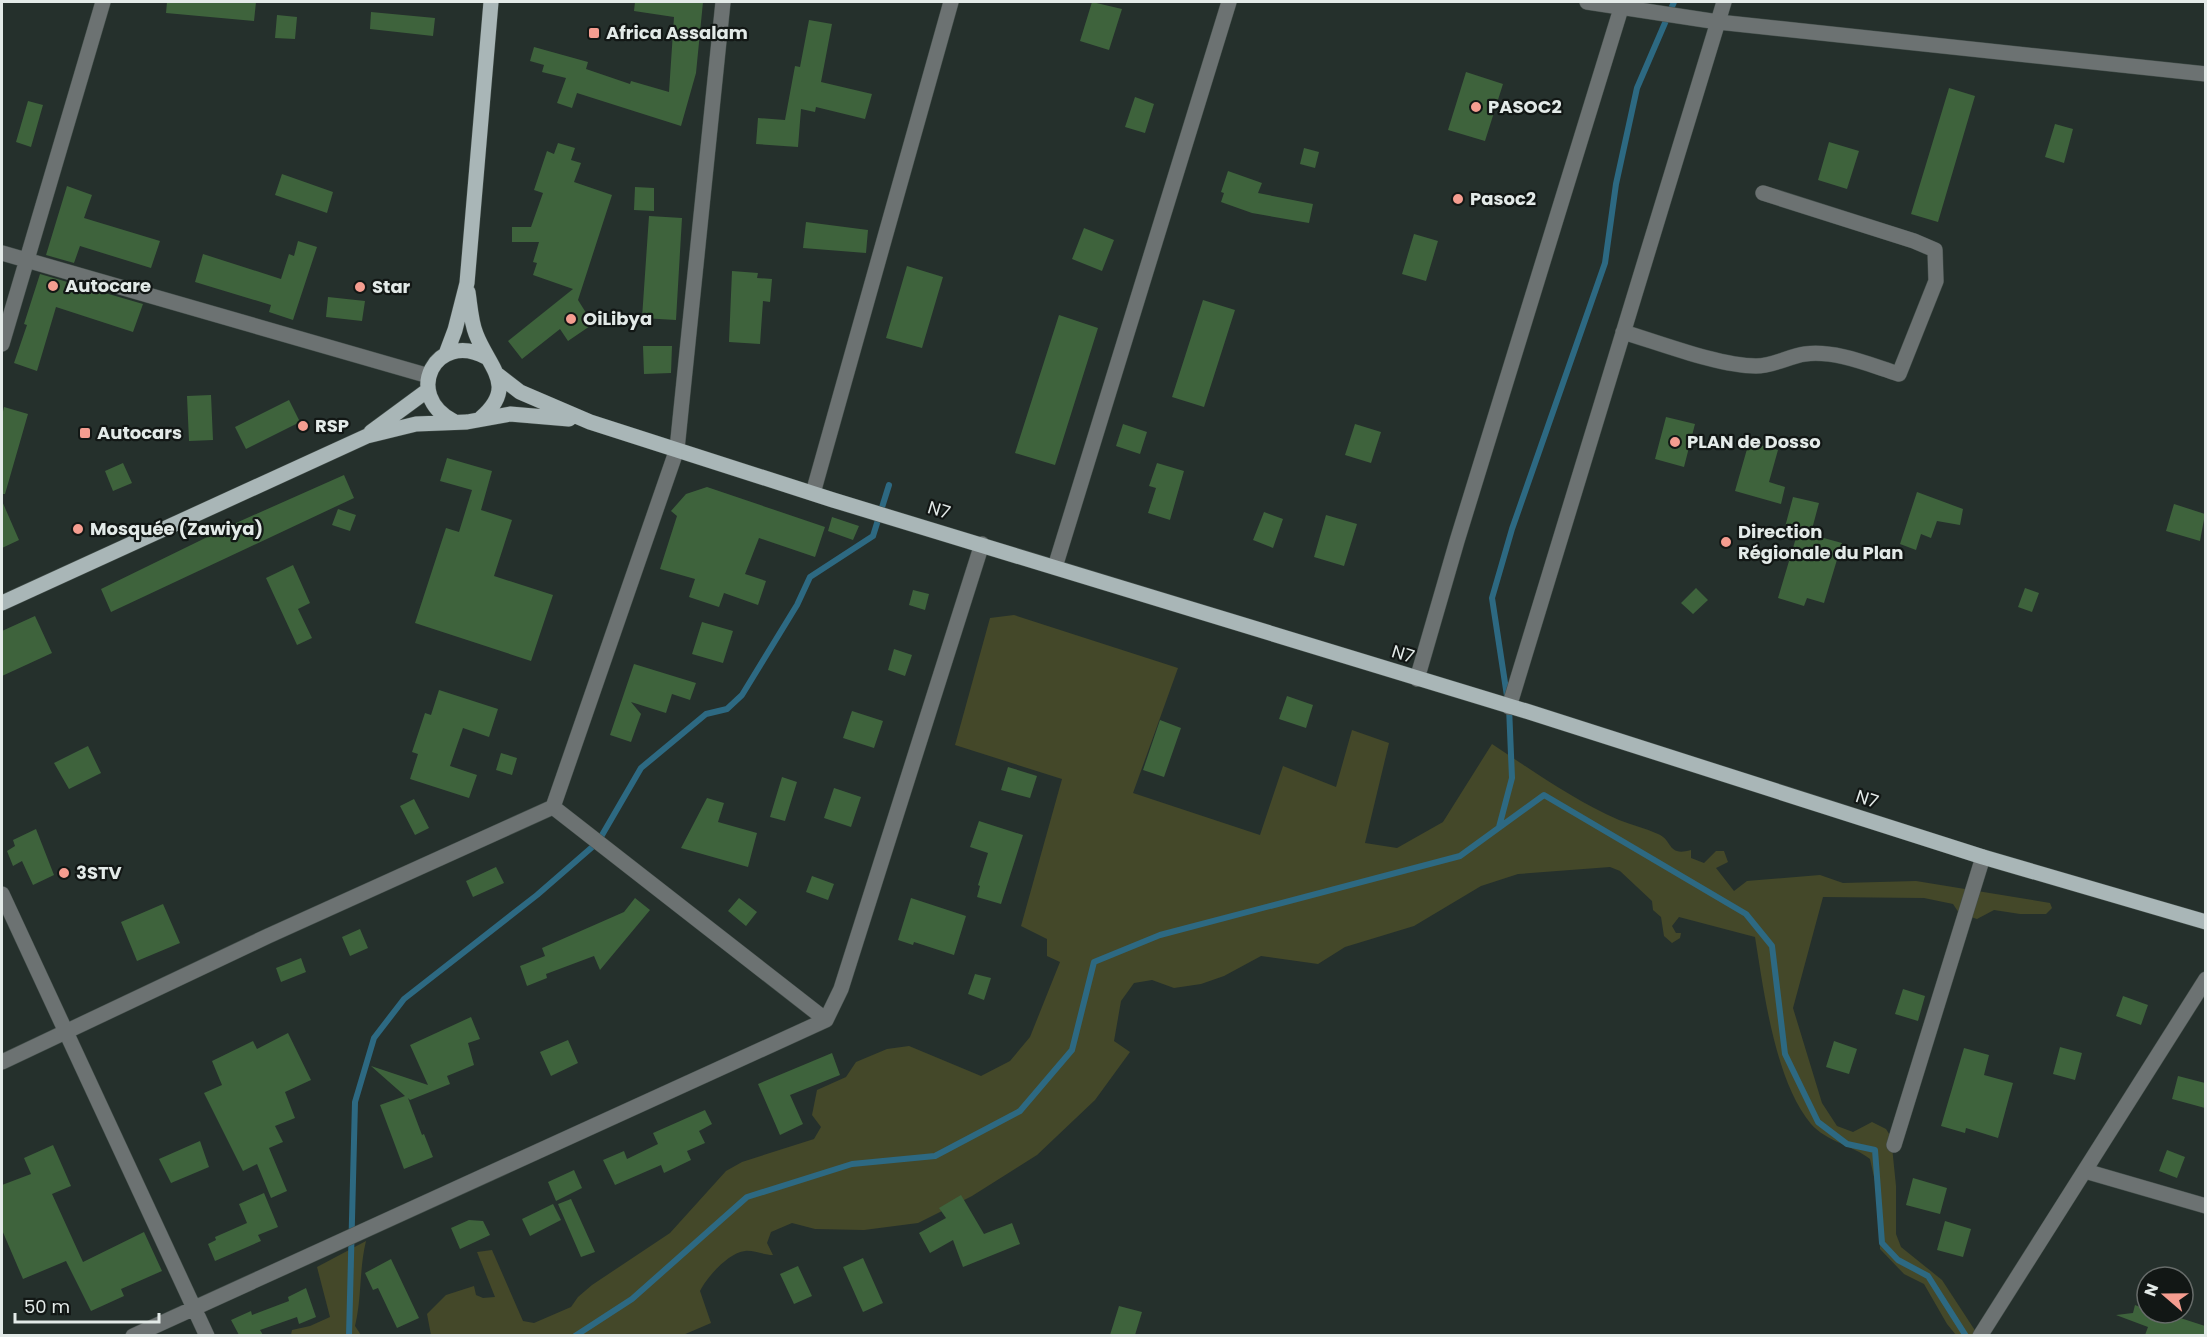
<svg xmlns="http://www.w3.org/2000/svg" width="2207" height="1337" font-family="Poppins,sans-serif">
  <style>
    .green { fill: #444829 }
    .lines { fill: none; stroke-linecap: round; stroke-linejoin: round }
    .stream { stroke: #2d6982; stroke-width: 6 }
    .building { fill: #3e633c }
    .minor-casing { stroke: #434e4a; stroke-width: 16 }
    .major-casing { stroke: #434e4a; stroke-width: 16 }
    .minor { stroke: #6c7272; stroke-width: 15 }
    .major { stroke: #a9b6b7; stroke-width: 15 }
    .poi-dot { fill: #f59d90; stroke: #121715; stroke-width: 2 }
    .labels { text-anchor: middle; stroke-width: 4.5; stroke-linejoin: round; paint-order: stroke }
    .poi-label { font-size: 18px; font-weight: bold; fill: #e3eae8; stroke: #121715; text-anchor: start }
    .street-label { font-size: 18px; fill: #e3eae8; stroke: #121715 }
  </style>
  <rect width="100%" height="100%" fill="#25302c"/>
  <path class="green" d="M1014 615 1178 668 1133 793 1260 835 1283 766 1336 787 1352 730 1389 743 1365 843 1397 848 1443 822 1492 744C1533 771 1573 800 1619 820 1632 825 1645 828 1658 834 1673 840 1667 857 1691 850V858L1704 863 1716 851H1724L1728 862 1716 868 1734 891 1747 881 1820 875 1843 883 1916 881 2050 903 2052 908 2046 914H2020L1994 910 1977 919 1959 913 1953 904 1924 898 1823 897 1793 1008 1822 1103 1837 1126 1853 1132 1872 1122 1886 1129 1891 1137 1896 1186V1234L1901 1247 1942 1280 1978 1335H1956L1947 1324 1924 1284 1904 1274 1880 1249 1878 1195 1870 1159C1852 1145 1827 1142 1811 1124 1775 1081 1764 992 1755 937L1679 917 1672 926 1676 933H1681L1680 938 1672 943 1664 936 1661 917 1653 910 1652 901 1620 871 1610 867 1518 874 1481 886 1414 926 1345 947 1318 964 1261 956 1224 976 1201 984 1174 988 1152 980 1134 983 1121 1001 1114 1041 1130 1052 1095 1100 1037 1155 972 1196 918 1223 864 1230 815 1229 792 1223 771 1232 767 1243 773 1255C764 1255 753 1250 745 1251 728 1253 707 1277 700 1291L711 1323 683 1335H431L427 1314 446 1295 474 1286 476 1295 483 1298 495 1297 477 1252 492 1250 523 1321 534 1323 571 1307 578 1297 592 1285 670 1233 726 1171 742 1162 814 1139 821 1127 812 1115 817 1090 846 1077 856 1062 887 1049 909 1046 981 1076 1010 1061 1030 1037 1060 962 1047 956V939L1021 926 1062 779 955 745 990 618Z
    M366 1241C359 1269 362 1298 355 1326L361 1335H291L292 1330 310 1326 330 1317 317 1267Z"/>
  <g class="lines">
    <path class="stream" d="M1507 696 1492 598 1512 529 1605 263 1616 184 1637 88 1674 2
      M1499 827 1512 778 1509 707
      M349 1336 355 1102 374 1038 404 999 537 895 598 842 641 768 706 714 727 709 742 695 797 605 810 577 873 536 889 485
      M575 1336 632 1299 747 1197 852 1164 935 1156 1020 1111 1072 1050 1094 962 1160 935 1460 856 1544 795 1746 914 1772 946 1785 1054 1818 1122 1847 1144 1875 1150 1882 1243 1898 1260 1928 1276 1966 1336"/>
  </g>
  <path class="building" d="M167 2H256L254 21 166 13Z
    M635 2H703L696 73 681 126 577 93 572 108 557 103 566 78 542 72 544 65 530 61 534 47 588 62 586 69 630 84 631 81 669 92 674 17 634 11Z
    M1092 2 1122 9 1109 50 1080 41Z
    M371 12 435 18 433 36 370 29Z
    M277 15 297 17 295 39 275 38Z
    M809 20 832 24 821 82 872 94 865 119 816 107 815 112 801 109 798 147 756 144 758 118 785 120 795 66 800 67Z
    M1466 72 1503 84 1485 141 1448 130Z
    M1949 88 1975 96 1938 222 1911 214Z
    M1135 97 1154 104 1145 133 1125 127Z
    M28 101 43 105 31 147 16 142Z
    M2055 124 2073 129 2064 163 2045 157Z
    M1829 142 1859 151 1847 189 1818 180Z
    M558 143 575 148 571 160 581 163 574 182 612 195 578 300 593 324 568 341 560 329 522 359 508 341 573 289 533 275 537 263 533 262 539 242H512V227H531L543 193 534 190 547 151 554 154Z
    M1304 148 1319 152 1315 168 1300 164Z
    M1228 171 1262 183 1258 193 1313 204 1309 223 1252 213 1221 202 1224 193 1221 192Z
    M282 174 333 192 327 213 275 195Z
    M67 186 92 195 84 218 160 241 151 268 80 246 74 263 46 255Z
    M635 187 654 188V211L634 210Z
    M649 216 682 218 676 320 642 318Z
    M806 222 868 230 866 253 803 248Z
    M1084 228 1114 240 1102 271 1072 259Z
    M1414 234 1438 241 1426 281 1402 274Z
    M298 241 317 247 293 320 269 312 271 305 195 282 203 254 281 279 289 254 294 256Z
    M907 266 943 277 922 348 886 338Z
    M732 271 758 273 757 278 772 279 770 302 763 301 760 344 729 342Z
    M40 274 143 304 133 332 56 307 37 371 14 363 27 325 24 324Z
    M328 297 365 301 362 321 326 317Z
    M1203 300 1235 310 1204 407 1172 397Z
    M1059 315 1098 328 1055 465 1015 453Z
    M643 346H672L671 373 644 374Z
    M211 395 213 440 189 441 187 396Z
    M289 400 300 422 246 449 235 427Z
    M4 407 28 414 5 494H2V416Z
    M1666 417 1695 424 1684 467 1655 459Z
    M1123 424 1147 432 1140 454 1116 446Z
    M1355 424 1381 432 1371 463 1345 455Z
    M1749 442 1778 450 1769 482 1785 487 1781 504 1735 491Z
    M447 458 492 471 481 510 512 520 494 576 553 595 531 661 415 623 446 528 459 532 472 490 440 481Z
    M123 463 132 483 113 491 105 471Z
    M1157 463 1184 471 1170 520 1148 513 1156 488 1149 486Z
    M344 475 354 498 111 612 101 589 236 523Z
    M707 487 825 527 815 557 759 538 745 574 766 581 758 605 724 593 719 607 689 597 695 579 660 569 677 516 671 511 686 494Z
    M1917 492 1963 509 1960 525 1937 521 1931 538 1921 534 1916 550 1900 544Z
    M1793 497 1819 503 1811 533 1785 527Z
    M2 501 19 540 2 548Z
    M2174 504 2205 514 2200 541 2166 531Z
    M338 509 356 515 350 531 332 525Z
    M1264 512 1283 519 1273 548 1253 540Z
    M1326 515 1357 524 1344 566 1314 557Z
    M832 517 859 526 853 540 828 531Z
    M1798 531 1842 543 1824 603 1807 598 1804 606 1778 598Z
    M293 565 310 603 298 609 312 638 297 645 266 578Z
    M1696 588 1708 600 1693 614 1681 603Z
    M2025 588 2039 593 2032 612 2018 607Z
    M913 590 929 594 925 610 909 605Z
    M35 616 52 653 2 676V631Z
    M702 622 733 631 723 663 692 654Z
    M894 649 912 655 905 676 888 670Z
    M634 664 696 683 690 700 672 694 666 713 631 702 641 714 631 742 610 735Z
    M439 690 498 709 489 737 463 728 450 766 477 775 469 798 410 779 418 754 412 752 425 713 431 715Z
    M1287 696 1313 705 1306 728 1279 719Z
    M852 711 883 721 874 748 843 738Z
    M1160 720 1181 728 1164 777 1143 770Z
    M88 746 101 773 69 789 54 763Z
    M501 753 517 758 512 775 496 770Z
    M1008 767 1037 776 1030 798 1001 790Z
    M782 777 797 782 785 821 770 817Z
    M834 788 861 797 851 827 824 818Z
    M707 798 724 803 718 822 757 833 748 867 681 848Z
    M414 799 429 828 415 835 400 806Z
    M979 821 1023 835 1001 904 977 897 980 886 978 885 988 853 970 847Z
    M36 829 54 875 33 885 22 861 13 866 7 851 15 846 13 840Z
    M496 867 504 883 473 897 466 881Z
    M812 876 834 884 828 900 806 892Z
    M635 898 650 910 600 970 594 956 546 974 547 978 527 986 520 966 545 956 542 948 624 912Z
    M739 898 757 912 746 926 728 911Z
    M911 898 966 916 954 955 914 942 913 945 898 940Z
    M163 904 180 943 137 961 121 922Z
    M360 929 368 948 350 956 342 937Z
    M301 958 306 972 281 982 276 968Z
    M975 974 991 978 984 1000 968 994Z
    M1903 989 1925 996 1918 1021 1895 1014Z
    M2123 996 2148 1005 2141 1025 2116 1016Z
    M471 1017 480 1039 468 1043 474 1065 447 1076 450 1084 410 1100 408 1098 422 1135 424 1134 433 1157 404 1169 380 1105 405 1096 371 1066 428 1085 410 1045Z
    M288 1033 311 1080 285 1092 295 1118 275 1126 283 1142 269 1148 287 1191 271 1198 257 1164 243 1171 204 1093 222 1085 212 1061 253 1041 257 1049Z
    M568 1040 578 1063 551 1076 540 1052Z
    M1834 1041 1857 1049 1849 1074 1826 1067Z
    M2060 1047 2082 1053 2075 1080 2053 1074Z
    M1964 1048 1989 1055 1984 1075 2013 1083 1998 1138 1966 1128 1965 1133 1941 1126Z
    M832 1053 840 1075 790 1095 803 1124 780 1135 758 1084Z
    M2178 1076 2205 1083V1108L2172 1099Z
    M705 1110 712 1124 699 1131 705 1143 687 1151 691 1160 664 1173 661 1165 615 1185 603 1160 624 1151 627 1159 658 1144 653 1133Z
    M200 1141 209 1167 171 1183 159 1159Z
    M53 1145 71 1186 52 1194 83 1262 144 1232 162 1271 121 1289 124 1296 91 1311 66 1261 23 1279 2 1230V1185L31 1174 24 1158Z
    M2167 1150 2185 1157 2177 1178 2159 1171Z
    M574 1170 582 1188 556 1201 548 1182Z
    M1913 1178 1947 1188 1940 1214 1906 1205Z
    M264 1193 278 1227 258 1235 261 1241 215 1261 208 1244 216 1240 215 1237 247 1223 239 1204Z
    M961 1195 984 1234 1012 1223 1020 1244 963 1267 953 1240 930 1253 919 1233 946 1218 939 1208Z
    M571 1199 595 1252 581 1257 558 1204Z
    M553 1204 561 1220 530 1236 522 1219Z
    M469 1220 483 1221 490 1235 460 1249 451 1228Z
    M1945 1221 1971 1229 1963 1257 1937 1250Z
    M863 1258 883 1303 863 1312 843 1267Z
    M391 1259 419 1318 397 1328 378 1288 373 1290 365 1273Z
    M798 1266 812 1296 794 1304 780 1274Z
    M306 1288 316 1317 299 1324 297 1317 260 1330 263 1335H239L231 1320 251 1311 252 1315 289 1301 288 1297Z
    M2135 1305 2147 1310V1313H2165L2205 1326V1335H2145L2148 1327 2116 1315 2133 1313Z
    M1119 1306 1142 1312 1135 1335H1110Z"/>
  <g class="lines">
    <defs>
      <path id="minor" d="M1587 2 1718 22 2206 74
        M2 253 429 376
        M1623 332C1660 343 1719 366 1756 366 1774 366 1789 356 1805 354 1836 350 1870 365 1899 374L1936 281 1935 250 1914 241 1763 193
        M2 344 103 2
        M813 493 951 2
        M1055 567 1229 2
        M1417 679 1457 541 1623 2
        M1509 707 1724 2
        M553 807 826 1020 841 989 982 544
        M2 894 207 1336
        M2 1062 268 936 553 807 677 449 723 2
        M1894 1145 1983 857
        M2085 1171 2206 1206
        M133 1336 826 1020
        M1980 1336 2206 979"/>
      <path id="major" d="M468 292C470 305 471 322 476 334 489 368 518 386 481 418
        M446 354 455 330 467 283 491 2
        M498 375 520 392 590 422 833 500 1526 711 1983 857 2206 922
        M453 421C403 395 435 330 486 357
        M371 432 428 390
        M2 603 367 436 416 424 467 422 510 414 569 419"/>
    </defs>
    <use href="#minor" class="minor-casing"/>
    <use href="#major" class="major-casing"/>
    <use href="#minor" class="minor"/>
    <use href="#major" class="major"/>
  </g>
  <g class="poi-dot">
    <rect x="588" y="27" width="12" height="12" rx="3"/>
    <circle cx="1476" cy="107" r="6"/>
    <circle cx="1458" cy="199" r="6"/>
    <circle cx="53" cy="286" r="6"/>
    <circle cx="360" cy="287" r="6"/>
    <circle cx="571" cy="319" r="6"/>
    <circle cx="303" cy="426" r="6"/>
    <rect x="79" y="427" width="12" height="12" rx="3"/>
    <circle cx="1675" cy="442" r="6"/>
    <circle cx="78" cy="529" r="6"/>
    <circle cx="1726" cy="542" r="6"/>
    <circle cx="64" cy="873" r="6"/>
  </g>
  <g class="labels">
    <g class="poi-label">
      <text x="606" y="39">Africa Assalam</text>
      <text x="1488" y="113">PASOC2</text>
      <text x="1470" y="205">Pasoc2</text>
      <text x="65" y="292">Autocare</text>
      <text x="372" y="293">Star</text>
      <text x="583" y="325">OiLibya</text>
      <text x="315" y="432">RSP</text>
      <text x="97" y="439">Autocars</text>
      <text x="1687" y="448">PLAN de Dosso</text>
      <text x="90" y="535">Mosquée (Zawiya)</text>
      <text x="1738" y="538">Direction<tspan x="1738" dy="21">Régionale du Plan</tspan></text>
      <text x="76" y="879">3STV</text>
    </g>
    <g class="street-label">
      <text transform="translate(939 510) rotate(17)" y="6">N7</text>
      <text transform="translate(1403 654) rotate(17)" y="6">N7</text>
      <text transform="translate(1867 799) rotate(18)" y="6">N7</text>
    </g>
  </g>
  <rect width="2207" height="1337" fill="none" stroke="#e3eae8" stroke-width="6"/>
  <g transform="translate(2165 1295) rotate(290)"><circle r="28" fill="#121715" stroke="#666b69" stroke-width="1.5"/>
  <path d="M0-4.5L10 22L0 15L-10 22Z" fill="#f59d90"/>
  <text y="-9" font-size="16" font-weight="bold" text-anchor="middle" fill="#e3eae8">N</text>
  </g>
  <path d="M15 1313v9h144v-9" fill="none" stroke="#e3eae8" stroke-width="3"/>
  <text x="24" y="1313" font-size="18" fill="#e3eae8" stroke="#121715" stroke-width="4.5" paint-order="stroke">50 m</text>
</svg>
